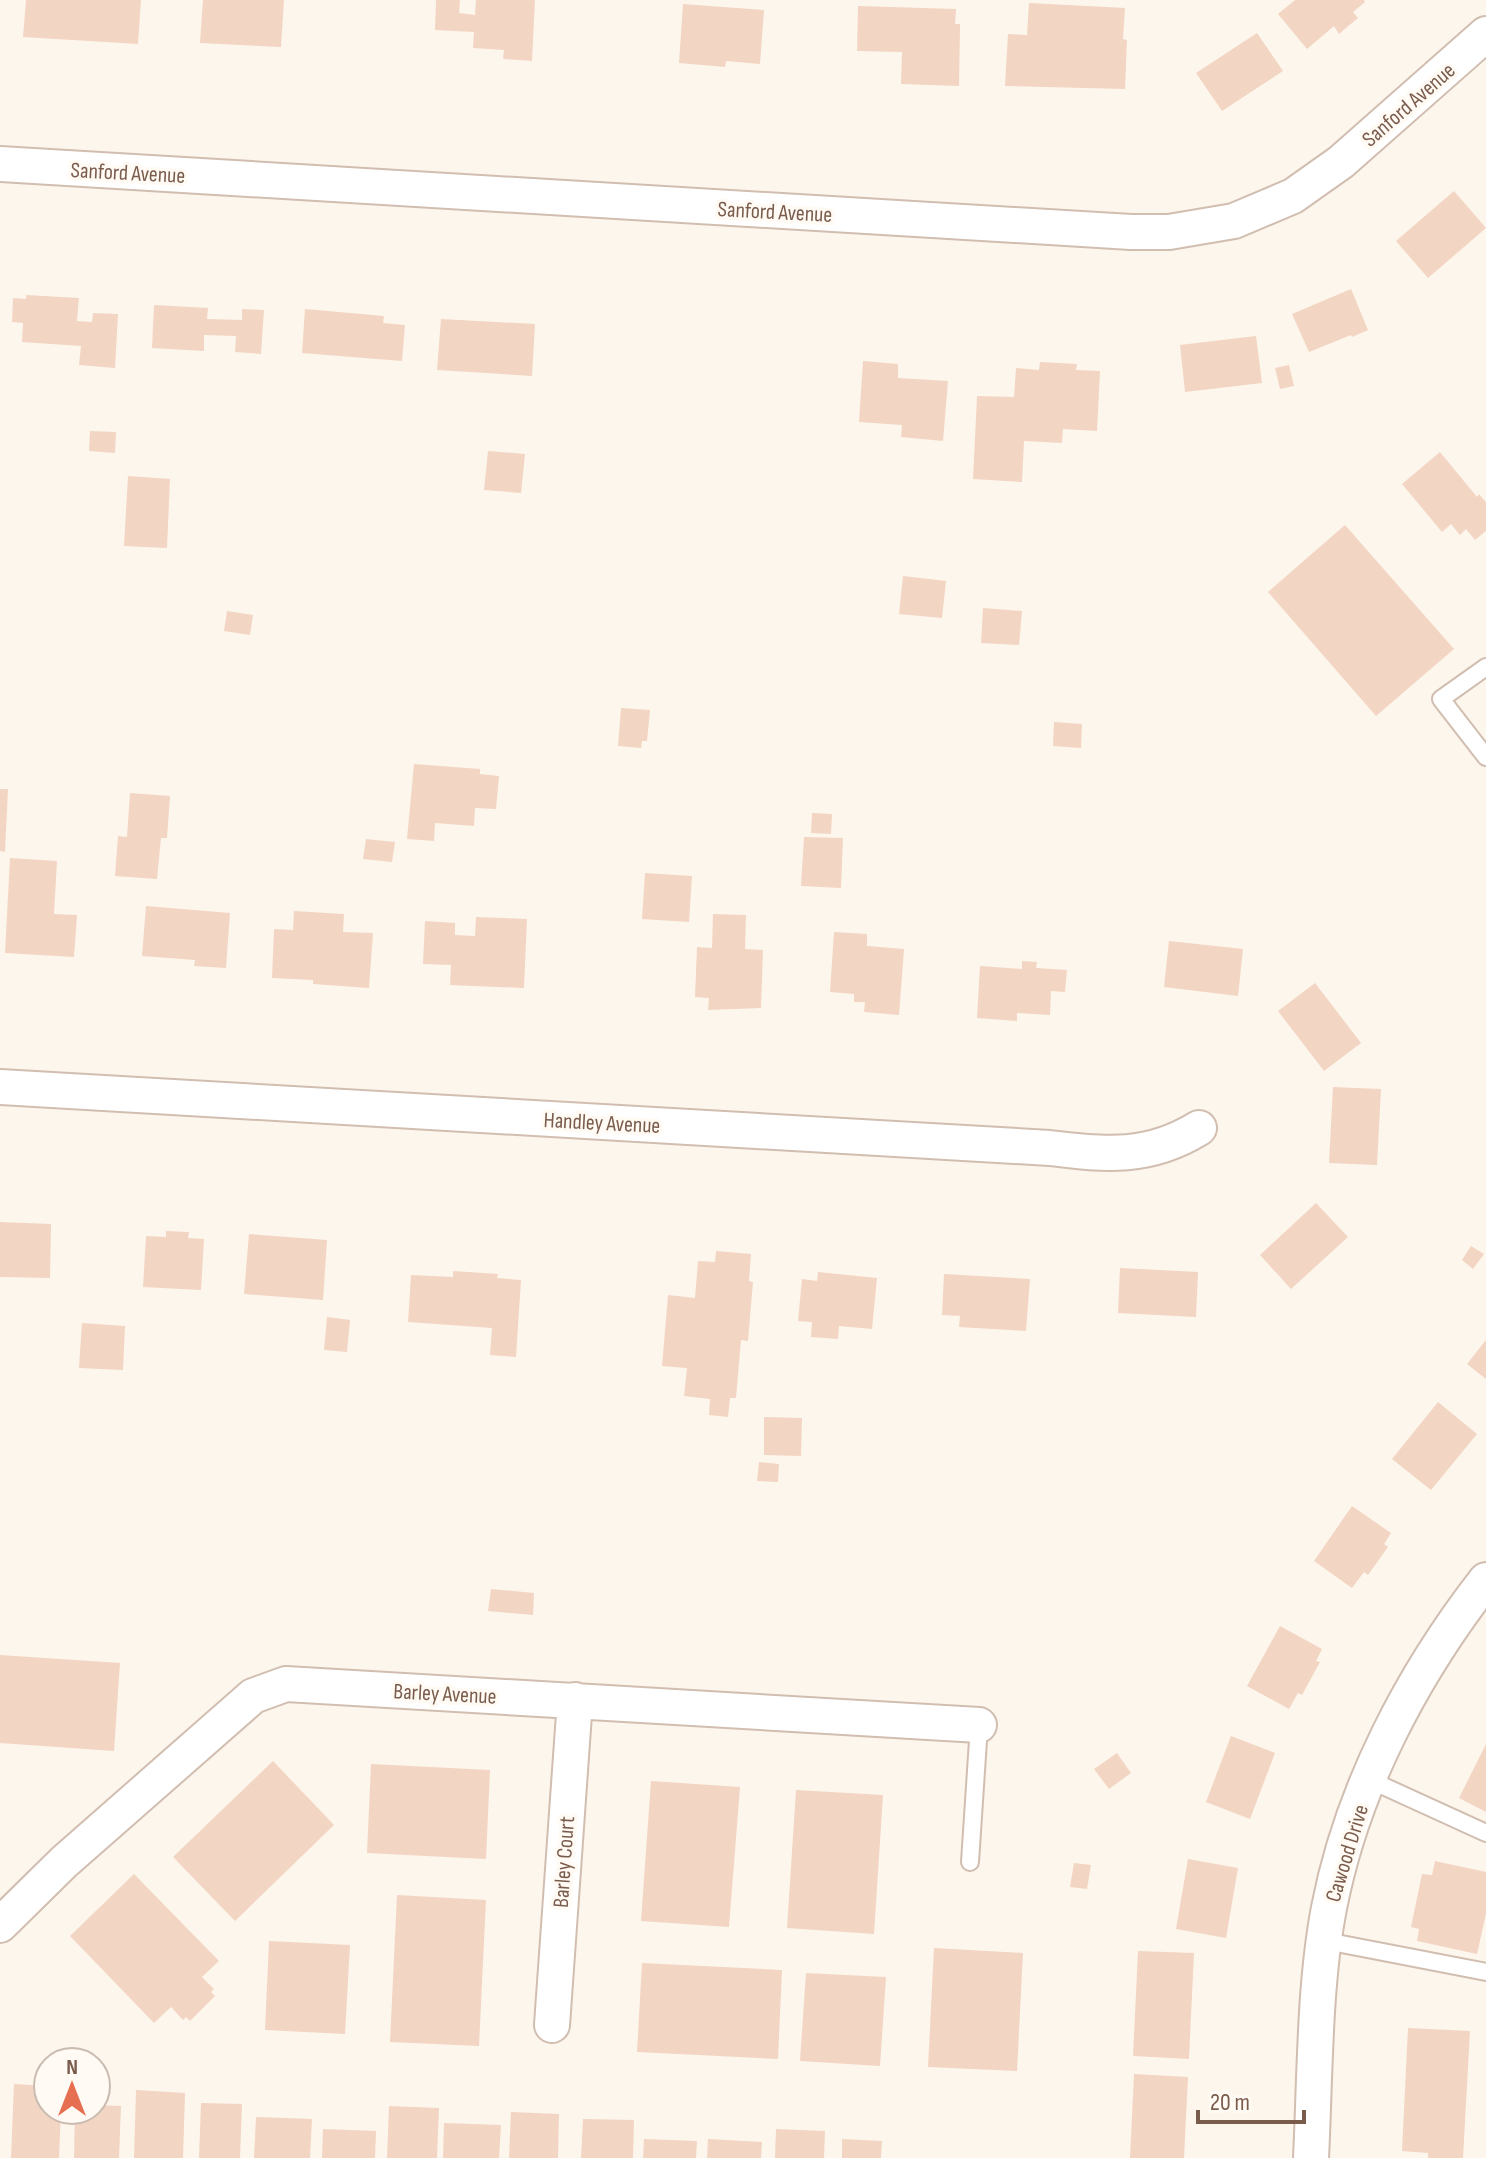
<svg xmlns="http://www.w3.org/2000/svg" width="1486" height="2158" font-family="'Sofia Sans Condensed',sans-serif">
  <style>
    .building { fill: #f3d5c3 }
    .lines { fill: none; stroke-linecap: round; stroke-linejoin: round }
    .service-casing { stroke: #d1beb0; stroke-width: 20 }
    .minor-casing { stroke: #d1beb0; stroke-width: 38 }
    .service { stroke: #fff; stroke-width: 16 }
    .minor { stroke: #fff; stroke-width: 34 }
    .labels { text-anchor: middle; stroke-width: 7; stroke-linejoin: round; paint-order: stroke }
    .street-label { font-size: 22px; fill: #7a5c4d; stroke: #fffaf3 }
  </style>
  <rect width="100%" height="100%" fill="#fdf6ec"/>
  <path class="building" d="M26 0H141L138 44 23 37Z
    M203 0H284L281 47 200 43Z
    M436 0H460L459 13 475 15 476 0H535L532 61 503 59 504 50 473 48 474 32 435 30Z
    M1295 0H1364L1365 2 1353 12 1358 18 1346 28 1339 34 1334 26 1307 49 1278 14Z
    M1029 3 1125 8 1123 39 1127 40 1125 89 1005 86 1008 34 1027 35Z
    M683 4 764 10 760 64 726 61 725 67 679 63Z
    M858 6 956 9 955 24H960L959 86 901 84 902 52 857 51Z
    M1257 33 1283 71 1222 111 1196 73Z
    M1454 191 1486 228 1428 278 1396 241Z
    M1351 289 1368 330 1352 337 1351 335 1309 352 1292 314Z
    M26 295 79 298 77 321 92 322 93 313 118 314 115 368 79 365 81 346 22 342 23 323 12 322 13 298 26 299Z
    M154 305 208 308 207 319 242 320V309L264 310 261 354 235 352 236 336 204 335V351L152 348Z
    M305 309 384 316 383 323 405 325 402 361 302 353Z
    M441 319 535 324 532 376 437 370Z
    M1256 336 1262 383 1185 392 1180 345Z
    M863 361 898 364V378L948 381 943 441 901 437 902 425 859 422Z
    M1040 362 1077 364 1076 370 1100 371 1097 431 1063 429 1062 443 1024 441 1022 482 973 479 977 396 1014 397 1016 368 1039 370Z
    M1289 365 1294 386 1280 389 1275 368Z
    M90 431 116 432 115 453 89 451Z
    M488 451 525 454 521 493 484 490Z
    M1440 452 1477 497 1479 494 1486 502V531L1475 540 1466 529 1460 535 1451 524 1442 532 1402 484Z
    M128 476 170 479 167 548 124 546Z
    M1345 525 1454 649 1376 716 1268 592Z
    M903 576 946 581 942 618 899 614Z
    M983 608 1022 611 1019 645 981 643Z
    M227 611 253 615 250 635 224 631Z
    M621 708 650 710 647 741H642L641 748 618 746Z
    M1054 722 1082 724 1081 748 1053 746Z
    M414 764 480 769V774L499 776 496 809 475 808 474 826 435 823 434 841 407 839Z
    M0 789H8L5 852 0 851Z
    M130 793 170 796 167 838H161L157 879 115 876 118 836 127 837Z
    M812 813 832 814 831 834 811 833Z
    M804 837 843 838 841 888 801 886Z
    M366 839 395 842 392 862 363 859Z
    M10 858 57 861 54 914 77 915 74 957 5 953Z
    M645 873 692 876 689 922 642 919Z
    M146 906 230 913 226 968 194 966 195 960 142 956Z
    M294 911 344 914 343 932 373 933 369 988 313 984V980L272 978 274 929 293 930Z
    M713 914 746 915 745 949 763 950 761 1008 708 1010 709 998 695 997 697 947 712 948Z
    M476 917 527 919 524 988 450 985 451 965 423 964 425 921 455 923V935L475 936Z
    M834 932 867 934V946L904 949 899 1015 864 1012 865 1002H854V994L830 992Z
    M1169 941 1243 949 1238 996 1164 987Z
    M1022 961 1037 962 1036 968 1067 970 1065 992 1051 991 1050 1015 1017 1013V1021L977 1018 980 966 1022 969Z
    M1315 983 1361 1043 1324 1071 1278 1011Z
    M1333 1087 1381 1089 1377 1165 1329 1163Z
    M1316 1203 1348 1237 1291 1289 1260 1255Z
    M0 1222 51 1224 50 1278 0 1277Z
    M166 1231 189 1232 188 1238 204 1239 201 1290 143 1287 146 1236 166 1237Z
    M249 1234 327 1240 323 1300 244 1294Z
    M1471 1246 1484 1254 1473 1269 1462 1260Z
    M716 1251 751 1254 749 1281 753 1282 748 1341 741 1340 736 1398H730L728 1417 709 1415 710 1399 684 1396 687 1368 662 1366 668 1295 695 1298 698 1261 715 1262Z
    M1120 1268 1198 1272 1196 1317 1118 1313Z
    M453 1271 498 1274 497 1278 521 1280 516 1357 490 1355 492 1328 408 1322 411 1275 453 1277Z
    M818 1272 877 1278 872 1329 839 1326 838 1339 811 1337 812 1322 798 1321 802 1279 817 1281Z
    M944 1274 1030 1279 1026 1331 959 1327 960 1316 942 1315Z
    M327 1317 350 1320 347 1352 324 1350Z
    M82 1323 125 1326 123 1370 79 1368Z
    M1486 1340V1379L1467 1364Z
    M1438 1402 1477 1434 1431 1490 1392 1459Z
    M764 1417 802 1418 801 1456 764 1455Z
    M759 1462 779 1464 778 1482 757 1481Z
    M1352 1506 1391 1533 1384 1544 1388 1547 1368 1575 1364 1572 1352 1588 1314 1561Z
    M491 1589 534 1593 533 1615 488 1611Z
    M1280 1626 1322 1649 1316 1661 1320 1662 1302 1695 1298 1693 1289 1709 1247 1686Z
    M0 1655 120 1663 114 1751 0 1743Z
    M1231 1736 1275 1753 1250 1819 1206 1802Z
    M1486 1744V1812L1459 1798Z
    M1117 1753 1131 1773 1109 1789 1094 1769Z
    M273 1761 334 1825 235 1921 173 1857Z
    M371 1764 490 1770 486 1859 367 1853Z
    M651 1781 740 1787 729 1927 641 1921Z
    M796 1790 883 1795 874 1934 787 1928Z
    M1188 1859 1238 1868 1226 1938 1176 1929Z
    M1435 1861 1486 1872V1914L1477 1954 1417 1941 1419 1929 1411 1927 1422 1874 1432 1875Z
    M1074 1863 1091 1865 1087 1889 1070 1887Z
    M134 1874 219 1961 202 1977 214 1989 211 1992 215 1996 190 2021 186 2017 183 2020 171 2007 154 2023 70 1936Z
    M397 1895 486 1900 479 2046 390 2042Z
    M269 1941 350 1945 345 2034 265 2030Z
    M934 1948 1023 1953 1017 2071 928 2067Z
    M1138 1951 1194 1953 1189 2059 1133 2056Z
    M642 1963 782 1970 778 2059 637 2052Z
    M806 1973 886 1977 880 2066 800 2061Z
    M1408 2028 1470 2031 1463 2158H1428V2153L1402 2151Z
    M1134 2074 1188 2077 1184 2158H1130Z
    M14 2084 48 2086V2110H61L59 2158H11Z
    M136 2090 185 2093 183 2158H134Z
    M201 2103 242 2104 240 2158H199Z
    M96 2105 121 2106 119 2158H74L75 2110H96Z
    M389 2106 439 2108 437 2158H387Z
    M511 2112 559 2114 558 2158H509Z
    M256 2117 312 2119 310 2158H254Z
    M583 2119 634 2120 633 2158H581Z
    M444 2123 501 2125 499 2158H443Z
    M323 2129 376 2131 375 2158H322Z
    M776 2129 825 2131 824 2158H775Z
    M644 2139 697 2141 696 2158H643Z
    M708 2139 762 2142 761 2158H707Z
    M842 2139 882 2141 881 2158H842Z"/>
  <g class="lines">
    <defs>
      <path id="service" d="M1486 667 1441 699 1486 757
        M1370 1780 1486 1833
        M970 1862 979 1725
        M1326 1941 1486 1972"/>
      <path id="minor" d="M0 164 1131 232H1169L1234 221 1293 196 1341 162 1486 34
        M0 1087 1050 1148C1106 1155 1149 1159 1199 1128
        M0 1925 64 1862 253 1696 286 1684 979 1725
        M552 2025 575 1700
        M1311 2158C1315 2078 1314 1986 1329 1908 1352 1789 1412 1675 1486 1580"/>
    </defs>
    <use href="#service" class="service-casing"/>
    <use href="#minor" class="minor-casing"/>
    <use href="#service" class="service"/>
    <use href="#minor" class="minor"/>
  </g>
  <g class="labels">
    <g class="street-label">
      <text transform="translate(1408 104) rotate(-41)" y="8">Sanford Avenue</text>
      <text transform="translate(128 172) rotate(3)" y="8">Sanford Avenue</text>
      <text transform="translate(775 211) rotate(3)" y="8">Sanford Avenue</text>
      <text transform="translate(602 1122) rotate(3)" y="8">Handley Avenue</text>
      <text transform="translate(445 1693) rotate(3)" y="8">Barley Avenue</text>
      <text transform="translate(1346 1853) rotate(-73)" y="8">Cawood Drive</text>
      <text transform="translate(563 1862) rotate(-86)" y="8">Barley Court</text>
    </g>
  </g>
  <g transform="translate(72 2086)"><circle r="38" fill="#fffaf3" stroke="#cabbb1" stroke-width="2"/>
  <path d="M0-6L14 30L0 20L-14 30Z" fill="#e76f51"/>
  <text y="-12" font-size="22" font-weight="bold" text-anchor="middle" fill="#7a5c4d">N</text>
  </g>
  <path d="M1198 2110v12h106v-12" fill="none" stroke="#7a5c4d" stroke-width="4"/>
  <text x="1210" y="2110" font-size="24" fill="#7a5c4d" stroke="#fffaf3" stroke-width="6" paint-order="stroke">20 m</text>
</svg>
